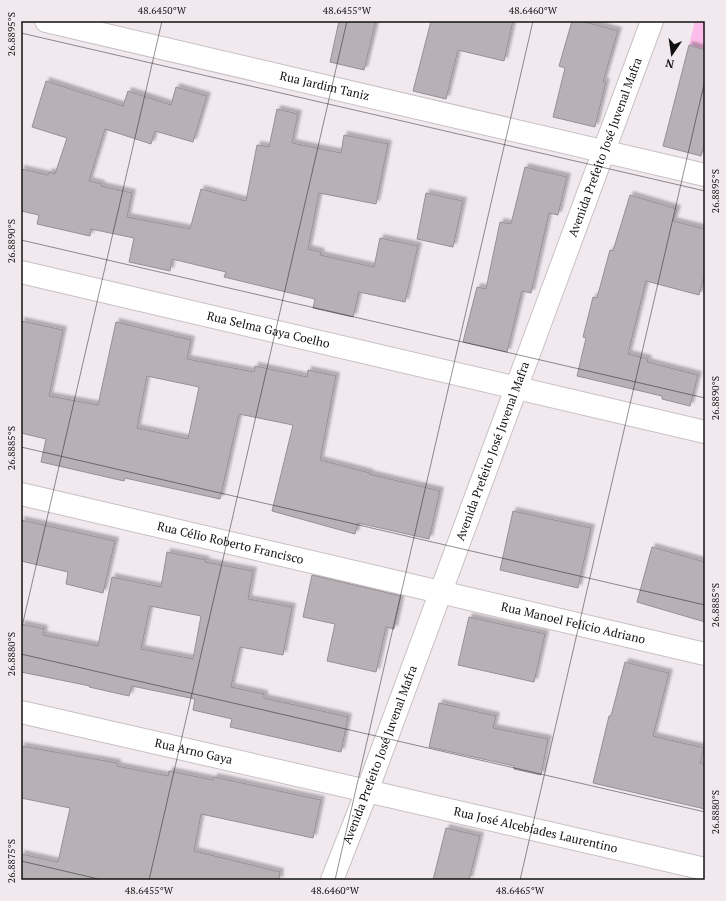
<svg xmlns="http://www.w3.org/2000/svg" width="726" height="901" viewBox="0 0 726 901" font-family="'PT Serif',serif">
<defs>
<filter id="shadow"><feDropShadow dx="3.5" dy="-3.5" stdDeviation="1" flood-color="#0004"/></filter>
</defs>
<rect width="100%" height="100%" fill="#f1e9ee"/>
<path fill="#fdbdea" d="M 695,21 L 705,21 L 705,50 L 689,45 Z"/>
<path fill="#b7b0b5" stroke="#979095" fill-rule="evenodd" filter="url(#shadow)" d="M 339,21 L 376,21 L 364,70 L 330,62 Z
M 431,21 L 513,21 L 504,61 L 458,50 L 446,99 L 413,91 Z
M 572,21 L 582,21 L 618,31 L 603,82 L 606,82 L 595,127 L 553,117 L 565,68 L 559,66 Z
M 689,45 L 705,50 L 705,141 L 701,156 L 663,146 Z
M 46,81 L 123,106 L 128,91 L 171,105 L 176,87 L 207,96 L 193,142 L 155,131 L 151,144 L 105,129 L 89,181 L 101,184 L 101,186 L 132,193 L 127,217 L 190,229 L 201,189 L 246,201 L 257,145 L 269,147 L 277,109 L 298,114 L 292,143 L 341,153 L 344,135 L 388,144 L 376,204 L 319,193 L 308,249 L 321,252 L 320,255 L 374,267 L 380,238 L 418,246 L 405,302 L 359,292 L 353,317 L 313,308 L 315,299 L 224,277 L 226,272 L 172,259 L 170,271 L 129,262 L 134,238 L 91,229 L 90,236 L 37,224 L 39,215 L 21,211 L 21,169 L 48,175 L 49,172 L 55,174 L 67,138 L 32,127 Z
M 525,167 L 567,177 L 558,215 L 549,213 L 531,293 L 522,291 L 507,352 L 463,342 L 477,287 L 486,289 L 500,222 L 511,224 Z
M 426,193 L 463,201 L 453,247 L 417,239 Z
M 630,195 L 677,209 L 673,221 L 705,229 L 705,273 L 699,295 L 646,281 L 628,354 L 648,359 L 647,362 L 698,375 L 690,406 L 662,399 L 662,396 L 577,376 L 586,338 L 583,337 L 593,297 L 597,298 L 610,250 L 613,251 Z
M 21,321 L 63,330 L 49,396 L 98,405 L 116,322 L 191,340 L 187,359 L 254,372 L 255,366 L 307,377 L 308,370 L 336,376 L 320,460 L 370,473 L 369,474 L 440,491 L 429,539 L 358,523 L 355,534 L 272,511 L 293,425 L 239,414 L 220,499 L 125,478 L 124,481 L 41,462 L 46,439 L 21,433 ZM 147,376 L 199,387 L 188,439 L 137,428 Z
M 513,511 L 591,528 L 578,588 L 500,570 Z
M 21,520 L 115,541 L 103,593 L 66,584 L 68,572 L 21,561 Z
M 652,547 L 705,562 L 705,622 L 637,602 Z
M 167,552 L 206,560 L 205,562 L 253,571 L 248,599 L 292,607 L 283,655 L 240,647 L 231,687 L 264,694 L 264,698 L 348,717 L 341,752 L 230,727 L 232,719 L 193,710 L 195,699 L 132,686 L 129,696 L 89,687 L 90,686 L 21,672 L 21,624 L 44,629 L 43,635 L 98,646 L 112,577 L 161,587 ZM 150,606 L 201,616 L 193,659 L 141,649 Z
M 312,575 L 401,596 L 394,629 L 386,627 L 376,672 L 327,661 L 335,624 L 303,617 Z
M 469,617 L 545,634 L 534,682 L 458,665 Z
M 625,662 L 669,673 L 653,736 L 704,748 L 700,763 L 705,765 L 705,809 L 593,783 L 609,716 L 611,716 Z
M 439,703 L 496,716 L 493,728 L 548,739 L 541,775 L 514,769 L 514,766 L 429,747 Z
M 21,746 L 117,763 L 117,766 L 168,776 L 169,771 L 213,780 L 214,777 L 321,800 L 313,838 L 201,814 L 194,851 L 280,872 L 279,880 L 21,880 L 21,854 L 58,862 L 70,808 L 21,798 Z
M 446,828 L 480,836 L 469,880 L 433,880 Z"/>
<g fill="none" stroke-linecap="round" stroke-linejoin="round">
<defs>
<g id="street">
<path id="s1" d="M 46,21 L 705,175"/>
<path id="s2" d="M 21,272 L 705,432"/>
<path id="s3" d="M 21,494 L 705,654"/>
<path id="s4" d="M 21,712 L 367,791"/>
</g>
<g id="secondary">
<path id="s5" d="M 367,791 L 705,869"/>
<path id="s6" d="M 332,880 L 367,791 L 652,21"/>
</g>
</defs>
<use href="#street" stroke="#c8c0c5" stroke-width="24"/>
<use href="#secondary" stroke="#c8c0c5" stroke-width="24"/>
<use href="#street" stroke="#fff" stroke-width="22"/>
<use href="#secondary" stroke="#fff" stroke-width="22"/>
</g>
<path fill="none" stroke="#121011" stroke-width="1" stroke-opacity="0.45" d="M 21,33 L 705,191M 21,240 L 705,398M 21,447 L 705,605M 21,631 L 162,21M 21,654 L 705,812M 21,861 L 103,880M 149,880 L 347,21M 335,880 L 533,21M 520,880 L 705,80"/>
<g text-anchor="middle" stroke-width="3" stroke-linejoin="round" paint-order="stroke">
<g font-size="12" fill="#121011" stroke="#f1e9ee">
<text dy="4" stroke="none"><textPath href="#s1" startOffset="286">Rua Jardim Taniz</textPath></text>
<text dy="4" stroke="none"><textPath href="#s6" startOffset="782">Avenida Prefeito José Juvenal Mafra</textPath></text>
<text dy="4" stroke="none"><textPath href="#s2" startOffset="254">Rua Selma Gaya Coelho</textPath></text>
<text dy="4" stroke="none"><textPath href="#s6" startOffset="458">Avenida Prefeito José Juvenal Mafra</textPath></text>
<text dy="4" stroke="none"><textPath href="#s3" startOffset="215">Rua Célio Roberto Francisco</textPath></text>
<text dy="4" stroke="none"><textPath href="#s3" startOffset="567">Rua Manoel Felício Adriano</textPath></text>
<text dy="4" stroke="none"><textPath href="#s4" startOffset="177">Rua Arno Gaya</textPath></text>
<text dy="4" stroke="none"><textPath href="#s6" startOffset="134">Avenida Prefeito José Juvenal Mafra</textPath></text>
<text dy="4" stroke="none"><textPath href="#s5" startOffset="173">Rua José Alcebíades Laurentino</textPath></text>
</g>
</g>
<rect width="726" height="901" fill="none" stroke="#f1e9ee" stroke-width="44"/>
<g transform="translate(672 54) rotate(193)" stroke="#f1e9ee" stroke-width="3" paint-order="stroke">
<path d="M0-3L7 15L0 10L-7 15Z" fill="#121011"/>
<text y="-6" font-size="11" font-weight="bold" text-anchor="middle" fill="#121011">N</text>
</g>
<rect x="22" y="22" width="682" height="857" fill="none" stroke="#121011" stroke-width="1.5"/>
<g font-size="10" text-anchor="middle" fill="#121011">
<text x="162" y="14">48.6450°W</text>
<text x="347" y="14">48.6455°W</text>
<text x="533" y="14">48.6460°W</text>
<text transform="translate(11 34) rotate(-90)" y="4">26.8895°S</text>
<text transform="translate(715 191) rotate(-90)" y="4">26.8895°S</text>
<text transform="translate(11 241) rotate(-90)" y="4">26.8890°S</text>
<text transform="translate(715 398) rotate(-90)" y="4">26.8890°S</text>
<text transform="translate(11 448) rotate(-90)" y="4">26.8885°S</text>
<text transform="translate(715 605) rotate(-90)" y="4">26.8885°S</text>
<text transform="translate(11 654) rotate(-90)" y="4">26.8880°S</text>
<text transform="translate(715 812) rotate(-90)" y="4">26.8880°S</text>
<text transform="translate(11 861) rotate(-90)" y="4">26.8875°S</text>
<text x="149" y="894">48.6455°W</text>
<text x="335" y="894">48.6460°W</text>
<text x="520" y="894">48.6465°W</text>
</g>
</svg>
